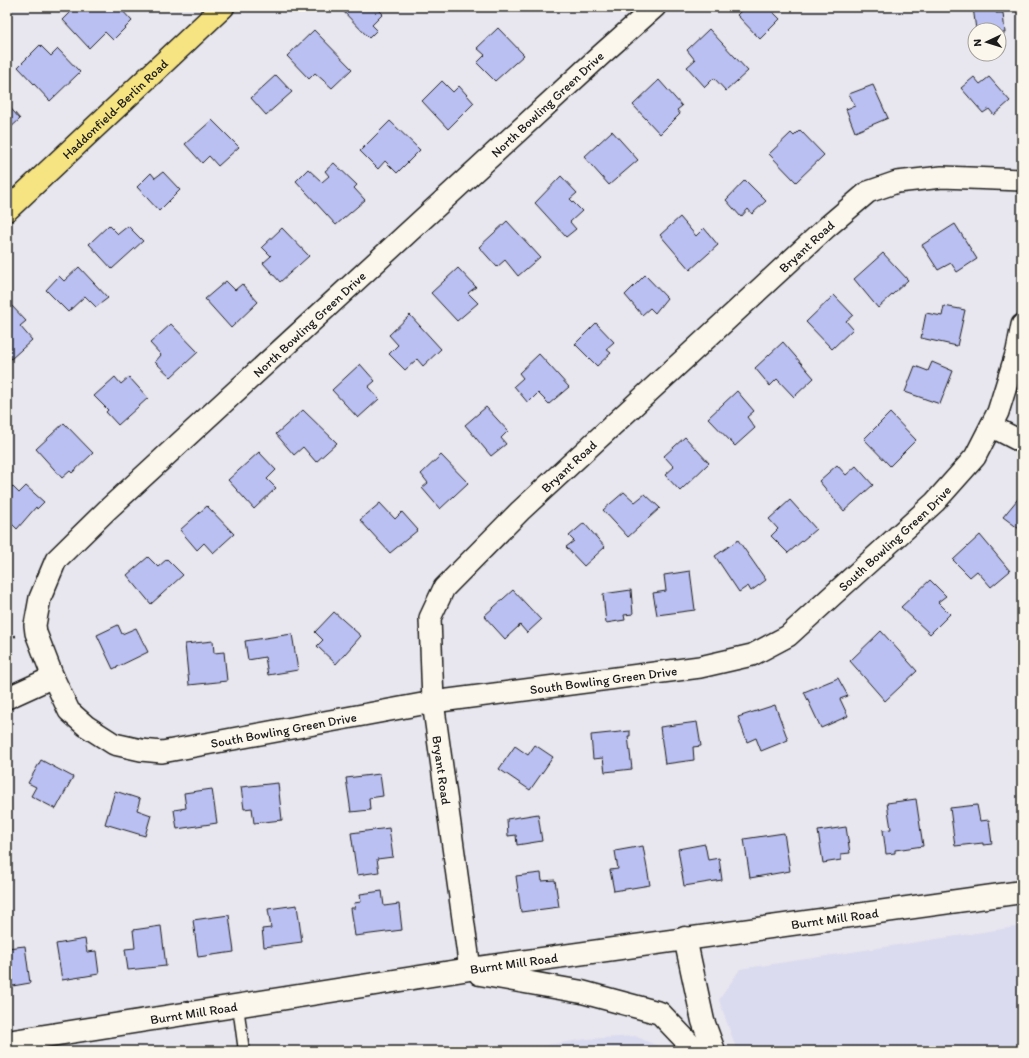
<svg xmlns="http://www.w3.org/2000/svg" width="1029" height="1058" viewBox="0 0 1029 1058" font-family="Itim,sans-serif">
<rect width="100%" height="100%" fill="#e8e6ee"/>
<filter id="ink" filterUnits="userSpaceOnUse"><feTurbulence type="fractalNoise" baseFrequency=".025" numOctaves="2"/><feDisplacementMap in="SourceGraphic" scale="8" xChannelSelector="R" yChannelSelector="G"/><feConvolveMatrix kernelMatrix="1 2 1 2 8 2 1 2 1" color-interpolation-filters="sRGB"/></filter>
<g filter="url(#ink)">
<path fill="#dadbef" d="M 1022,926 L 1022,1051 L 737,1051 L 719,1000 L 740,969 Z
M 635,1036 L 669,1051 L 508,1051 L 587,1039 Z"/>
<path fill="#bac0f2" stroke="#1c1c1c" d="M 76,7 L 114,7 L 117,10 L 120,8 L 132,21 L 113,40 L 105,32 L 89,48 L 63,20 Z
M 339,7 L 376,7 L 383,14 L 372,25 L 377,30 L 369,38 Z
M 745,7 L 780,7 L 773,12 L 780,19 L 760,39 L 737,15 Z
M 973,7 L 996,7 L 996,13 L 1003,13 L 1005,33 L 999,33 L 999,30 L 976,30 Z
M 498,28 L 524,55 L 495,81 L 477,63 L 485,55 L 477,48 Z
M 709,29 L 748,71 L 726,91 L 714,78 L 705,87 L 687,67 L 695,60 L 687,50 Z
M 314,30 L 352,69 L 332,88 L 315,73 L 309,79 L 287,56 Z
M 40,45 L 51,56 L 58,49 L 80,72 L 50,101 L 18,67 Z
M 276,75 L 292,92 L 266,115 L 251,98 Z
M 974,77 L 980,84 L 989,77 L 1010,101 L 994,115 L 989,109 L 983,113 L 961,88 Z
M 659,80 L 682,106 L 677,110 L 680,114 L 660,134 L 633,105 Z
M 442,81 L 453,92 L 459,86 L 474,103 L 448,129 L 422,101 Z
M 873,85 L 888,118 L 855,132 L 846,109 L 855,106 L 849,94 Z
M 7,104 L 20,119 L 7,131 Z
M 212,120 L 239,147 L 218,166 L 209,156 L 202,163 L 185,144 Z
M 390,121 L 420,150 L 397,173 L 385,161 L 378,169 L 360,151 Z
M 800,130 L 824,155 L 796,182 L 769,154 L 791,133 L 794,136 Z
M 612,131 L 638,160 L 609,185 L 584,157 Z
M 334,163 L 357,185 L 354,188 L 365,200 L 336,225 L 296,181 L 308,169 L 322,182 L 329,176 L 325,171 Z
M 163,172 L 180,190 L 159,211 L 137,187 L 151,173 L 155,178 Z
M 561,176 L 577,193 L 570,199 L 582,211 L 570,222 L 576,229 L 566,237 L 535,203 Z
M 745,180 L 766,201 L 752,214 L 748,209 L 741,217 L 726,200 Z
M 680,217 L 696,236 L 704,228 L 718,245 L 690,270 L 660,235 Z
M 507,221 L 540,257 L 518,276 L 505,260 L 497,267 L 479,247 Z
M 955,224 L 977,259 L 957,272 L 951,263 L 938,270 L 922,245 Z
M 109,225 L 118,234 L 128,226 L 143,241 L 112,269 L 89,244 Z
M 282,228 L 309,256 L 280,282 L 263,263 L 271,256 L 262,247 Z
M 883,253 L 908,280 L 878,308 L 854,279 Z
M 79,267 L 108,298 L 96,307 L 85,296 L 68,312 L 46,290 L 59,276 L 64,281 Z
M 458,268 L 476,287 L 468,293 L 478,303 L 457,321 L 431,293 Z
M 645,275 L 667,298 L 655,313 L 650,308 L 642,315 L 625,295 Z
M 226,281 L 235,290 L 242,284 L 258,302 L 231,328 L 205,299 Z
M 834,295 L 853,315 L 846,321 L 853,329 L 832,349 L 806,322 Z
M 11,305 L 26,321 L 20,326 L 32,340 L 11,359 L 7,355 L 7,309 Z
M 944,306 L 965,310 L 957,346 L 921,338 L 926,313 L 942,316 Z
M 410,315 L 441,349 L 423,366 L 417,359 L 405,370 L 389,354 L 398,345 L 389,335 Z
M 596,323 L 614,342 L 606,349 L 611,353 L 597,366 L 575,344 Z
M 171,324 L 198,352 L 171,377 L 155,362 L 161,355 L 150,343 Z
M 783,342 L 814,378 L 794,397 L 777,379 L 770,386 L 755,368 Z
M 539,354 L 569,387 L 549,404 L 538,393 L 528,403 L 514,386 L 523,378 L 519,373 Z
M 932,362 L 953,371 L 940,404 L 905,392 L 915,366 L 928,371 Z
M 360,364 L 375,381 L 368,387 L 379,399 L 358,418 L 332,390 Z
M 115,377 L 121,384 L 129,377 L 148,398 L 118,425 L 106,412 L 108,410 L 94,396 Z
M 737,391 L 754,411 L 747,417 L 755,428 L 735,446 L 708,418 Z
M 486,407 L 508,431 L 501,438 L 506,444 L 491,456 L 465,425 Z
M 303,410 L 337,443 L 316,462 L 303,447 L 294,455 L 276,434 Z
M 890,413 L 916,440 L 890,466 L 864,439 Z
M 64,423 L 93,453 L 72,473 L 70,471 L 62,478 L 36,449 Z
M 685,437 L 709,463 L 680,491 L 665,475 L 674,467 L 664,456 Z
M 259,452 L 276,470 L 267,479 L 276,488 L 254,509 L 228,480 Z
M 441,455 L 468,483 L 440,509 L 422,488 L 428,483 L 421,474 Z
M 837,465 L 846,475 L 856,466 L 873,485 L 844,511 L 819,481 Z
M 7,481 L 19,493 L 26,486 L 44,502 L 37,509 L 36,507 L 17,529 L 7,519 Z
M 624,492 L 635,502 L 645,494 L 660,508 L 628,537 L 603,510 Z
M 1022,494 L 1022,531 L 1003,517 Z
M 790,500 L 816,529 L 788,553 L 771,536 L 778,529 L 769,519 Z
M 380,503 L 395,519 L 402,512 L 418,530 L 390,553 L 360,520 Z
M 207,506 L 234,534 L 213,553 L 204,543 L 197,550 L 180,530 Z
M 584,523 L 605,547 L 584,566 L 566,547 L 574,541 L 569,536 Z
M 980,535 L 1010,571 L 991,587 L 977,571 L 970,577 L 953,560 Z
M 738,540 L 766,580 L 751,591 L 748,586 L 739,592 L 715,556 Z
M 148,557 L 158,567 L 167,559 L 183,575 L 151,604 L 127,575 Z
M 690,571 L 695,610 L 657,615 L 653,593 L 666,591 L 664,575 Z
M 930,580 L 946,596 L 938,602 L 950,614 L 930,634 L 901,607 Z
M 513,590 L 541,620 L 527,633 L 520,625 L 505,639 L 484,616 Z
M 631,590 L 633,614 L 624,615 L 625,620 L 606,623 L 603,594 Z
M 334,612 L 361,636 L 336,664 L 317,646 L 323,640 L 315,632 Z
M 118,625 L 122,634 L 136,628 L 148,652 L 113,669 L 97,635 Z
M 881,631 L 917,671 L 885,701 L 850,661 Z
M 292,634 L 298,670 L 268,675 L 265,657 L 248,660 L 245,641 Z
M 213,641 L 214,653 L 224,652 L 227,681 L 189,685 L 185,644 Z
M 838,678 L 848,696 L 840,699 L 848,716 L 821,728 L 804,692 Z
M 775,705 L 788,740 L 761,751 L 756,738 L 747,742 L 738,717 Z
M 697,722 L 701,746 L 693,747 L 694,760 L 665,764 L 660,727 Z
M 630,731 L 630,736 L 628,736 L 632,769 L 605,772 L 603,758 L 593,759 L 591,735 Z
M 535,745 L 553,757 L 530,790 L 499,769 L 515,746 L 528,755 Z
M 41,760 L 73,777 L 56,809 L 31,796 L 36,787 L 28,783 Z
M 380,774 L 383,796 L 369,798 L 370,810 L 351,812 L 346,778 Z
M 278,783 L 282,820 L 254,823 L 252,808 L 244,809 L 241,787 Z
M 212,789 L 217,823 L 177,829 L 174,810 L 186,808 L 184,793 Z
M 115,791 L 140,799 L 137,810 L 151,815 L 145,836 L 105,824 Z
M 916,799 L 923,846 L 895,850 L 895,853 L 886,854 L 883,830 L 891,829 L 887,803 Z
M 977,805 L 980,821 L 989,820 L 992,844 L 983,845 L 983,843 L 955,846 L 950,808 Z
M 538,814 L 542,841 L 517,845 L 516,835 L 508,836 L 507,819 Z
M 846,827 L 850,853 L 841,854 L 841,860 L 823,863 L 818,831 Z
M 389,828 L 393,857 L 377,859 L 379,872 L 357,875 L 351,833 Z
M 784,833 L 790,871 L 750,878 L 744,839 Z
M 705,844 L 708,860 L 719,858 L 722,880 L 684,886 L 678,849 Z
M 643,846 L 650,885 L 614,891 L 610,870 L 618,869 L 615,851 Z
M 541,873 L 542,881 L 555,880 L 559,907 L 521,912 L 516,876 Z
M 382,891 L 384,906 L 399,904 L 402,930 L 355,936 L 351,908 L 355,908 L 354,903 L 361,902 L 360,894 Z
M 297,905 L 302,942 L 264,947 L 262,929 L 271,928 L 268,909 Z
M 229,915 L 234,952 L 198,957 L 193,920 Z
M 161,926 L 166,966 L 128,970 L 125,949 L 135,948 L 133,930 Z
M 85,939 L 87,952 L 96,951 L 99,974 L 62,980 L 56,944 Z
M 25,946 L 30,983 L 7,987 L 7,948 Z"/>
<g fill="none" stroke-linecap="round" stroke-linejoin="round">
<defs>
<path id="lane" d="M 238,1006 L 244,1051"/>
<g id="street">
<path id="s1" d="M 655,7 L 602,54 L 107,510 L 56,560 L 40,598 L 35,625 L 36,633 L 53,677 L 69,711 L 86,726 L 114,744 L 141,750 L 162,752 L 433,702 L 700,667 L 752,655 L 788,636 L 935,502 L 975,457 L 998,412 L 1017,351 L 1022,325"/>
<path d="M 991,426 L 1022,442"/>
<path d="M 7,698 L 53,677"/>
<path id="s2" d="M 470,969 L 433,702 L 430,618 L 444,588 L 520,511 L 827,227 L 868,192 L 897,182 L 942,177 L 1022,180"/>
</g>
<g id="secondary">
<path d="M 685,938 L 703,1021 L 714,1051"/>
<path d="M 480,974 L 582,992 L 660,1013 L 696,1051"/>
<path id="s3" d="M 7,1042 L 470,969 L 1022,892"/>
</g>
<g id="primary">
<path id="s4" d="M 7,210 L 223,7"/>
</g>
</defs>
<use href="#lane" stroke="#1c1c1c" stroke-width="13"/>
<use href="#street" stroke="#1c1c1c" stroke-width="24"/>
<use href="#secondary" stroke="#1c1c1c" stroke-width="25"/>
<use href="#primary" stroke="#1c1c1c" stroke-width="25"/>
<path stroke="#1c1c1c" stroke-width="2.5" stroke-dasharray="4 3" stroke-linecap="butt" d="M 7,637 L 16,636"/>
<use href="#lane" stroke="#fbf7ec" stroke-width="10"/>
<use href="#street" stroke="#fbf7ec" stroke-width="21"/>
<use href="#secondary" stroke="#fbf7ec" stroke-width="22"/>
<use href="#primary" stroke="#f6e381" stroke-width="22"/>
</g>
</g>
<g text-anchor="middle" stroke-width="4" stroke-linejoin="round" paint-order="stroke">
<g font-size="13" fill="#1c1c1c" stroke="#fbf7ec">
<text transform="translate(547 104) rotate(-43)" y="5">North Bowling Green Drive</text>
<text dy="5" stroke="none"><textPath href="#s4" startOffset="148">Haddonfield-Berlin Road</textPath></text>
<text dy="5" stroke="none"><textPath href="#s2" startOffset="885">Bryant Road</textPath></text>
<text transform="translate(309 324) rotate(-43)" y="5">North Bowling Green Drive</text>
<text dy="5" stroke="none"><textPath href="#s2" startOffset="561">Bryant Road</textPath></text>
<text dy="5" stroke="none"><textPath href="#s1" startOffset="1865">South Bowling Green Drive</textPath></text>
<text dy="5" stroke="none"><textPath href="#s1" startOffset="1529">South Bowling Green Drive</textPath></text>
<text dy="5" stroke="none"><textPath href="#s1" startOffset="1205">South Bowling Green Drive</textPath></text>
<text transform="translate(442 770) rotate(82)" y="5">Bryant Road</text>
<text dy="5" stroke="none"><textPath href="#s3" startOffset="837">Burnt Mill Road</textPath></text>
<text dy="5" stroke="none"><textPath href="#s3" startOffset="513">Burnt Mill Road</textPath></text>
<text dy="5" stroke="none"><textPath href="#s3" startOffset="189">Burnt Mill Road</textPath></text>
</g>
</g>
<rect width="1029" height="1058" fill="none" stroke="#fbf7ec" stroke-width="24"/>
<rect x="12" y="12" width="1005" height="1034" fill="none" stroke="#1c1c1c" stroke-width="1.5" filter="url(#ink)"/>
<g transform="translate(987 42) rotate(266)"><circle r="19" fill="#fbf7ec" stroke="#a29f99"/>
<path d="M0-3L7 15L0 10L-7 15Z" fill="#1c1c1c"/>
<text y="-6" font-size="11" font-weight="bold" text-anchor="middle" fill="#1c1c1c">N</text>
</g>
</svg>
